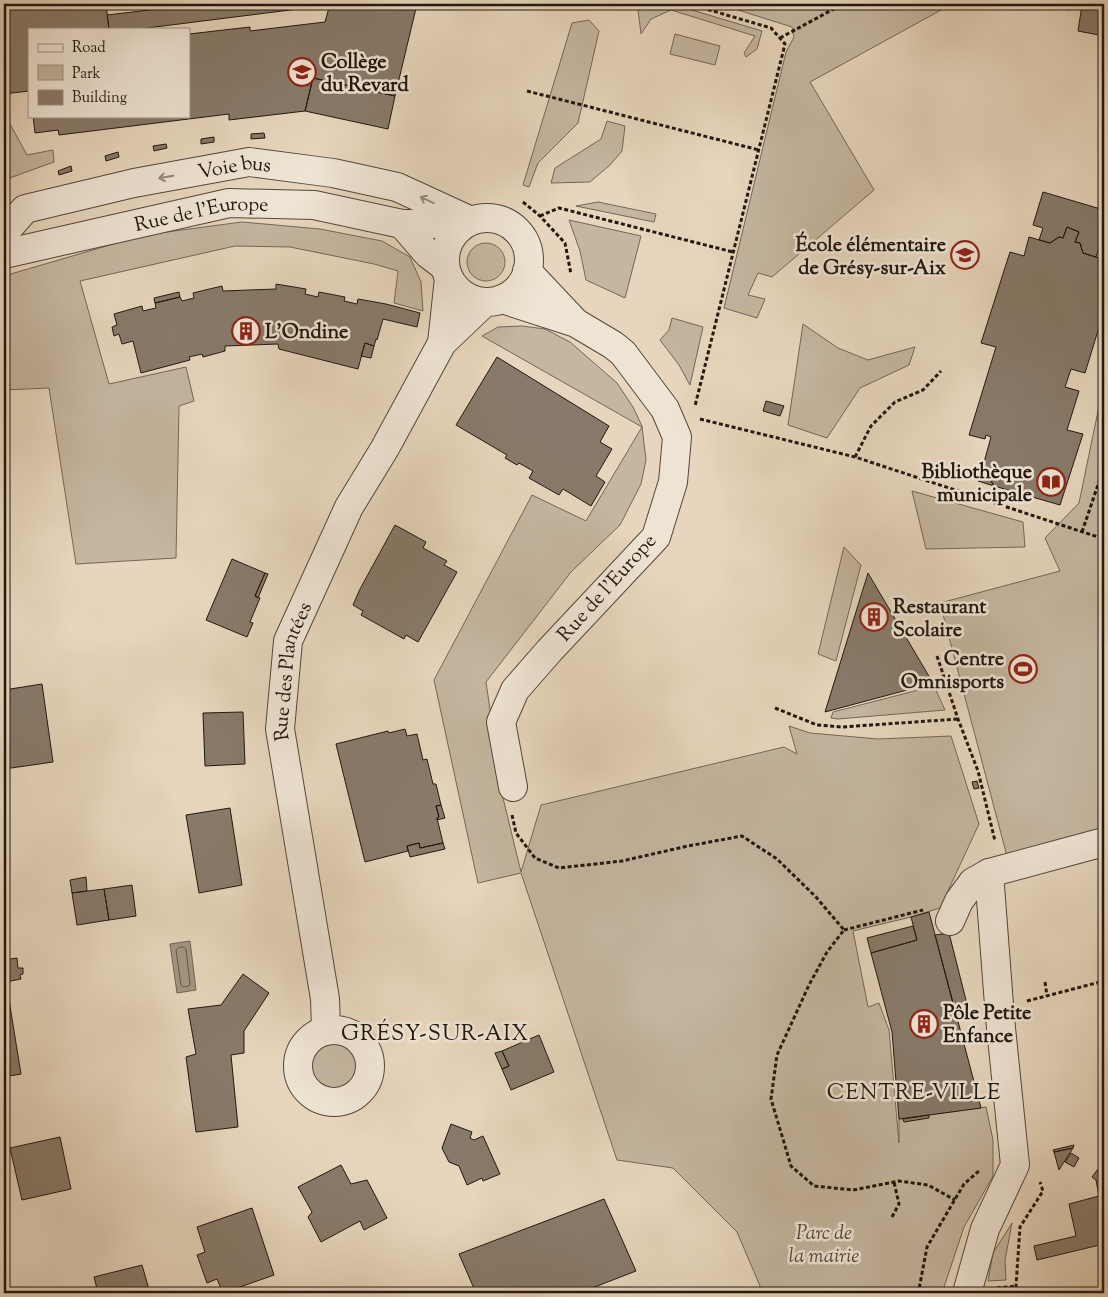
<svg xmlns="http://www.w3.org/2000/svg" width="1108" height="1297" viewBox="0 0 1108 1297" font-family="'Sorts Mill Goudy',serif">
<rect width="100%" height="100%" fill="#e7d6bd"/>
<filter id="stains"><feTurbulence type="fractalNoise" baseFrequency=".004" numOctaves="4"/><feColorMatrix values="0 0 0 0 .2 0 0 0 0 .09 0 0 0 0 .02 0 0 0 .5 -.17"/></filter>
<radialGradient id="worn" r=".72"><stop offset=".6" stop-color="#630" stop-opacity="0"/><stop offset="1" stop-color="#630" stop-opacity=".3"/></radialGradient>
<path fill="#c5b6a0" stroke="#736658" d="M 632,4 L 672,4 L 762,31 L 757,49 L 746,57 L 744,53 L 755,36 L 671,10 L 651,19 L 641,34 L 638,10 Z
M 719,4 L 952,4 L 810,82 L 874,190 L 772,277 L 758,273 L 748,295 L 765,299 L 757,318 L 724,308 L 786,52 L 794,37 L 792,27 Z
M 589,20 L 599,31 L 578,123 L 538,163 L 529,187 L 523,185 L 572,23 Z
M 675,34 L 720,46 L 715,65 L 670,54 Z
M 607,121 L 625,126 L 622,151 L 610,165 L 590,182 L 551,183 L 555,168 L 601,139 Z
M 4,124 L 10,124 L 27,155 L 53,150 L 54,162 L 4,180 Z
M 598,202 L 656,214 L 654,222 L 576,206 Z
M 569,220 L 641,236 L 625,298 L 586,280 L 580,251 Z
M 242,222 L 320,229 L 382,241 L 410,257 L 421,282 L 423,311 L 394,303 L 398,271 L 374,264 L 290,247 L 235,246 L 80,281 L 109,384 L 186,367 L 194,401 L 179,406 L 176,558 L 76,564 L 49,388 L 4,390 L 4,276 L 144,235 Z
M467 262a19 19 0 1 1 38 0a19 19 0 1 1-38 0Z
M 672,318 L 703,327 L 690,385 L 679,365 L 660,340 L 669,330 Z
M 803,324 L 838,348 L 868,360 L 915,347 L 909,365 L 860,388 L 827,438 L 788,425 Z
M 522,326 L 545,329 L 570,342 L 617,383 L 633,407 L 642,426 L 646,460 L 641,484 L 620,525 L 571,572 L 486,682 L 503,798 L 521,872 L 541,805 L 784,747 L 797,754 L 789,726 L 810,733 L 878,739 L 951,736 L 979,824 L 940,908 L 911,917 L 853,931 L 868,1007 L 879,1003 L 889,1030 L 899,1143 L 899,1119 L 986,1107 L 993,1140 L 993,1176 L 964,1227 L 942,1293 L 763,1293 L 737,1232 L 673,1168 L 617,1160 L 521,873 L 478,883 L 434,680 L 532,495 L 586,521 L 642,427 L 482,336 L 498,327 Z
M 1104,382 L 1104,834 L 1008,860 L 940,603 L 1060,571 L 1045,538 L 1079,503 Z
M 912,491 L 1023,522 L 1025,547 L 926,549 Z
M 844,547 L 861,565 L 836,661 L 818,654 Z
M 934,686 L 945,710 L 838,719 L 831,718 L 833,712 Z
M310 1066a23 23 0 1 1 46 0a23 23 0 1 1-46 0Z
M 1012,1223 L 1005,1260 L 1006,1280 L 988,1281 L 993,1253 Z"/>
<path fill="#a49582" stroke="#706354" d="M 190,941 L 196,990 L 177,993 L 170,944 Z"/>
<g fill="none" stroke-linecap="round" stroke-linejoin="round">
<path stroke="#625649" stroke-width="1" d="M 184,947 L 186,949 L 190,984 L 189,986 L 183,987 L 181,985 L 176,950 L 178,948 Z"/>
</g>
<path fill="#887a6a" stroke="#211710" d="M 4,4 L 106,4 L 109,29 L 29,29 L 29,91 L 4,94 Z
M 201,4 L 330,4 L 330,5 L 139,29 L 109,29 L 107,15 Z
M 330,4 L 417,4 L 395,96 L 313,78 L 305,111 L 229,120 L 229,114 L 59,135 L 58,130 L 35,133 L 33,116 L 189,116 L 189,34 L 250,27 L 250,31 L 325,22 Z
M 1082,5 L 1104,9 L 1104,36 L 1078,31 Z
M 313,78 L 395,96 L 388,129 L 305,111 Z
M 264,133 L 265,138 L 251,139 L 251,134 Z
M 214,137 L 214,142 L 201,144 L 201,139 Z
M 166,144 L 167,148 L 154,151 L 153,146 Z
M 118,152 L 119,157 L 106,161 L 105,156 Z
M 71,166 L 72,171 L 59,175 L 58,171 Z
M 1043,192 L 1104,210 L 1104,246 L 1100,245 L 1096,257 L 1083,253 L 1080,243 L 1075,242 L 1079,232 L 1067,227 L 1063,238 L 1059,237 L 1050,243 L 1039,240 L 1043,228 L 1033,225 Z
M 1067,227 L 1079,232 L 1075,242 L 1080,243 L 1083,253 L 1104,260 L 1104,265 L 1100,279 L 1104,280 L 1104,311 L 1085,373 L 1071,369 L 1065,387 L 1079,391 L 1067,430 L 1083,434 L 1060,505 L 994,486 L 983,466 L 991,437 L 986,435 L 985,439 L 969,435 L 996,347 L 981,343 L 1010,252 L 1024,256 L 1029,237 L 1050,243 L 1059,237 L 1063,238 Z
M 276,284 L 306,289 L 305,294 L 318,297 L 319,292 L 345,297 L 344,301 L 357,304 L 358,299 L 386,304 L 420,313 L 417,327 L 383,319 L 377,340 L 376,339 L 374,346 L 365,343 L 358,369 L 279,349 L 278,344 L 225,346 L 225,351 L 203,357 L 202,354 L 189,357 L 190,360 L 141,373 L 133,341 L 122,344 L 119,334 L 114,336 L 112,327 L 117,325 L 114,314 L 142,306 L 143,311 L 156,308 L 155,303 L 180,297 L 182,301 L 194,298 L 193,293 L 222,286 L 223,291 L 276,289 Z
M 179,292 L 180,297 L 155,303 L 154,298 Z
M 365,343 L 374,346 L 371,358 L 361,356 Z
M 497,357 L 609,426 L 600,442 L 612,449 L 596,476 L 605,482 L 591,506 L 563,489 L 559,495 L 529,478 L 533,471 L 519,463 L 517,465 L 505,458 L 507,455 L 456,425 Z
M 766,401 L 784,406 L 780,416 L 763,411 Z
M 983,466 L 994,486 L 978,481 Z
M 395,525 L 426,542 L 423,548 L 447,561 L 444,565 L 457,572 L 418,642 L 406,635 L 404,639 L 361,615 L 363,611 L 353,605 L 360,589 Z
M 232,559 L 265,573 L 255,596 L 260,598 L 250,622 L 253,623 L 247,637 L 206,620 Z
M 265,573 L 268,574 L 258,598 L 255,596 Z
M 868,573 L 933,683 L 825,712 Z
M 42,684 L 53,762 L 4,769 L 4,690 Z
M 243,712 L 245,764 L 205,766 L 203,713 Z
M 405,729 L 407,736 L 417,734 L 423,760 L 427,759 L 433,784 L 436,784 L 441,805 L 436,806 L 439,817 L 437,818 L 443,843 L 420,848 L 419,843 L 407,846 L 408,851 L 365,862 L 336,744 L 388,731 L 389,733 Z
M 977,781 L 979,788 L 974,789 L 972,782 Z
M 441,805 L 445,818 L 437,820 L 437,818 L 439,817 L 436,806 Z
M 230,808 L 242,885 L 199,893 L 186,815 Z
M 419,843 L 420,848 L 443,843 L 445,849 L 410,857 L 407,846 Z
M 86,877 L 87,891 L 72,893 L 70,880 Z
M 132,885 L 136,916 L 109,920 L 104,889 Z
M 104,889 L 109,920 L 77,925 L 72,893 Z
M 929,912 L 981,1108 L 899,1119 L 892,1032 L 871,953 L 917,940 L 911,917 Z
M 913,926 L 917,940 L 871,953 L 867,938 Z
M 949,933 L 969,1012 L 956,1015 L 935,935 Z
M 17,958 L 18,968 L 23,968 L 23,974 L 20,975 L 21,979 L 6,982 L 4,969 L 4,960 Z
M 4,969 L 21,1074 L 4,1077 Z
M 243,974 L 269,993 L 244,1031 L 244,1053 L 231,1055 L 238,1127 L 196,1132 L 186,1057 L 196,1054 L 188,1009 L 221,1005 Z
M 539,1035 L 554,1072 L 511,1090 L 502,1069 L 509,1066 L 502,1051 Z
M 502,1051 L 509,1066 L 502,1069 L 495,1053 Z
M 929,1115 L 929,1118 L 904,1122 L 903,1119 Z
M 451,1124 L 472,1132 L 470,1138 L 474,1140 L 483,1136 L 500,1174 L 483,1181 L 482,1178 L 467,1185 L 459,1166 L 449,1162 L 442,1148 Z
M 60,1137 L 71,1189 L 22,1200 L 10,1148 Z
M 1074,1145 L 1073,1148 L 1054,1152 L 1053,1150 Z
M 1073,1148 L 1059,1170 L 1054,1152 Z
M 1071,1153 L 1079,1158 L 1074,1167 L 1065,1162 Z
M 341,1165 L 351,1184 L 367,1180 L 387,1218 L 364,1230 L 360,1221 L 321,1242 L 308,1217 L 312,1212 L 298,1187 Z
M 1098,1169 L 1101,1171 L 1104,1171 L 1104,1244 L 1037,1260 L 1034,1246 L 1076,1236 L 1069,1204 L 1099,1196 L 1096,1180 L 1092,1177 Z
M 604,1199 L 636,1271 L 579,1293 L 476,1293 L 459,1254 Z
M 252,1208 L 274,1275 L 223,1293 L 217,1279 L 207,1283 L 197,1255 L 205,1252 L 197,1227 Z
M 142,1265 L 150,1293 L 98,1293 L 94,1277 Z"/>
<g fill="none" stroke-linecap="round" stroke-linejoin="round">
<defs>
<g id="minor">
<circle cx="487" cy="260" r="42"/>
<path d="M 402,224 L 428,254 L 445,267"/>
<path id="s1" d="M 4,233 L 25,209 L 134,183 L 249,162 L 333,173 L 397,187 L 471,221"/>
<path id="s2" d="M 4,254 L 229,203 L 314,205 L 402,224 L 437,224 L 461,226"/>
<path d="M 527,271 L 575,322"/>
<path d="M 502,299 L 576,323 L 613,345 L 623,353 L 665,409 L 677,437 L 673,482 L 656,537 L 549,651 L 515,690 L 501,722 L 513,787"/>
<path d="M 442,343 L 449,278"/>
<path d="M 950,921 L 959,901 L 973,882 L 989,873 L 1104,842"/>
<path id="s3" d="M 326,1030 L 325,999 L 280,729 L 288,641 L 349,507 L 385,448 L 442,343 L 485,302"/>
<circle cx="334" cy="1066" r="36"/>
<path d="M 967,1293 L 985,1229 L 1015,1165 L 1000,1018 L 989,873"/>
</g>
</defs>
<use href="#minor" stroke="#52473b" stroke-width="30"/>
<path stroke="#211710" stroke-width="3" stroke-dasharray="4 2.5" stroke-linecap="butt" d="M 689,4 L 771,28 L 785,44 L 695,406
M 1054,4 L 1069,9 L 1077,4
M 1100,4 L 1104,4
M 780,38 L 843,4
M 527,91 L 759,150
M 523,202 L 540,216 L 565,243 L 571,274
M 540,216 L 559,208 L 733,252
M 700,419 L 855,457 L 1104,539
M 855,457 L 871,426 L 895,402 L 923,390 L 941,371
M 1082,532 L 1104,467
M 937,656 L 958,719 L 978,771 L 995,841
M 775,708 L 817,725 L 842,727 L 958,719
M 512,815 L 516,833 L 535,858 L 559,868 L 622,861 L 688,846 L 742,836 L 777,859 L 816,897 L 844,930 L 827,952 L 809,985 L 777,1055 L 771,1099 L 791,1166 L 814,1186 L 853,1190 L 899,1181 L 928,1185 L 955,1200
M 844,930 L 923,910
M 1045,982 L 1047,996
M 1027,1001 L 1104,981
M 892,1217 L 899,1204 L 894,1182
M 997,1288 L 1016,1286
M 916,1293 L 919,1289 L 927,1247 L 964,1184 L 979,1171
M 1020,1293 L 1016,1286 L 1020,1227 L 1043,1191 L 1040,1182"/>
<use href="#minor" stroke="#efe4d4" stroke-width="28"/>
</g>
<defs><path id="oneway-shaft" d="M-6 0H5M1.5-3L5.5 0L1.5 3" fill="none" stroke-width="1.6" stroke-linecap="round" stroke-linejoin="round" transform="scale(1.25)"/></defs>
<g stroke="#92887c">
<use href="#oneway-shaft" transform="translate(166 177) rotate(170)"/>
<use href="#oneway-shaft" transform="translate(427 200) rotate(-155)"/>
</g>
<defs>
<symbol id="school-ring" viewBox="-11 -11 22 22"><circle r="9.5" fill="#efe4d4" stroke="#8f2418" stroke-width="1.5"/><path d="M0-5L7-2L0 1L-7-2ZM-4 1L0 2.5L4 1V4Q0 6-4 4Z" fill="#8f2418"/></symbol>
<symbol id="building-ring" viewBox="-11 -11 22 22"><circle r="9.5" fill="#efe4d4" stroke="#8f2418" stroke-width="1.5"/><path d="M-4-6H4V6H1V3H-1V6H-4ZM-2.5-4.3h1.7v1.8h-1.7ZM.8-4.3h1.7v1.8H.8ZM-2.5-1h1.7V.8h-1.7ZM.8-1h1.7V.8H.8Z" fill="#8f2418"/></symbol>
<symbol id="library-ring" viewBox="-11 -11 22 22"><circle r="9.5" fill="#efe4d4" stroke="#8f2418" stroke-width="1.5"/><path d="M-6-4Q-3-5.5-.7-3.5V5Q-3 3-6 4ZM6-4Q3-5.5 .7-3.5V5Q3 3 6 4Z" fill="#8f2418"/></symbol>
<symbol id="stadium-ring" viewBox="-11 -11 22 22"><circle r="9.5" fill="#efe4d4" stroke="#8f2418" stroke-width="1.5"/><path d="M0-5a6.5 5 0 1 0 0 10a6.5 5 0 1 0 0-10ZM-3.5-1.8h7v3.6h-7Z" fill="#8f2418"/></symbol>
</defs>
<g fill-rule="evenodd">
<use href="#school-ring" x="286" y="56" width="32" height="32"/>
<use href="#school-ring" x="949" y="239" width="32" height="32"/>
<use href="#building-ring" x="230" y="315" width="32" height="32"/>
<use href="#library-ring" x="1035" y="466" width="32" height="32"/>
<use href="#building-ring" x="858" y="601" width="32" height="32"/>
<use href="#stadium-ring" x="1007" y="653" width="32" height="32"/>
<use href="#building-ring" x="908" y="1008" width="32" height="32"/>
</g>
<g text-anchor="middle" stroke-width="5" stroke-linejoin="round" paint-order="stroke">
<g font-size="20" font-weight="bold" fill="#211710" stroke="#efe4d4" text-anchor="start">
<text x="321" y="68">Collège<tspan x="321" dy="23">du Revard</tspan></text>
<text x="946" y="251" text-anchor="end">École élémentaire<tspan x="946" dy="23">de Grésy-sur-Aix</tspan></text>
<text x="265" y="338">L'Ondine</text>
<text x="1032" y="478" text-anchor="end">Bibliothèque<tspan x="1032" dy="23">municipale</tspan></text>
<text x="893" y="613">Restaurant<tspan x="893" dy="23">Scolaire</tspan></text>
<text x="1004" y="665" text-anchor="end">Centre<tspan x="1004" dy="23">Omnisports</tspan></text>
<text x="943" y="1019">Pôle Petite<tspan x="943" dy="23">Enfance</tspan></text>
</g>
<g font-size="20" fill="#211710" stroke="#efe4d4">
<text dy="7" stroke="none"><textPath href="#s1" startOffset="246">Voie bus</textPath></text>
<text dy="7" stroke="none"><textPath href="#s2" startOffset="202">Rue de l'Europe</textPath></text>
<text transform="translate(606 587) rotate(-48)" y="7">Rue de l'Europe</text>
<text dy="7" stroke="none"><textPath href="#s3" startOffset="364">Rue des Plantées</textPath></text>
</g>
<g font-size="20" font-style="italic" fill="#52473b" stroke="#efe4d4">
<text x="824" y="1239">Parc de<tspan x="824" dy="23">la mairie</tspan></text>
</g>
<g font-size="22" letter-spacing="1" fill="#211710" stroke="#efe4d4">
<text x="435" y="1040">GRÉSY-SUR-AIX</text>
<text x="914" y="1099">CENTRE-VILLE</text>
</g>
</g>
<rect width="1108" height="1297" fill="none" stroke="#e7d6bd" stroke-width="20"/>
<rect x="5" y="5" width="1098" height="1287" fill="none" stroke="#211710" stroke-width="2.5"/>
<rect x="10" y="10" width="1088" height="1277" fill="none" stroke="#211710"/>
<rect x="28" y="28" width="162" height="90" fill="#efe4d4" stroke="#9d9286"/>
<rect x="38" y="44" width="25" height="8" fill="#efe4d4" stroke="#9d9286"/>
<text x="72" y="52" font-size="15" fill="#211710">Road</text>
<rect x="38" y="65" width="25" height="15" fill="#c5b6a0" stroke="#9d9286"/>
<text x="72" y="78" font-size="15" fill="#211710">Park</text>
<rect x="38" y="90" width="25" height="15" fill="#887a6a" stroke="#9d9286"/>
<text x="72" y="102" font-size="15" fill="#211710">Building</text>
<rect width="100%" height="100%" filter="url(#stains)"/>
<rect width="100%" height="100%" fill="url(#worn)"/>
</svg>
